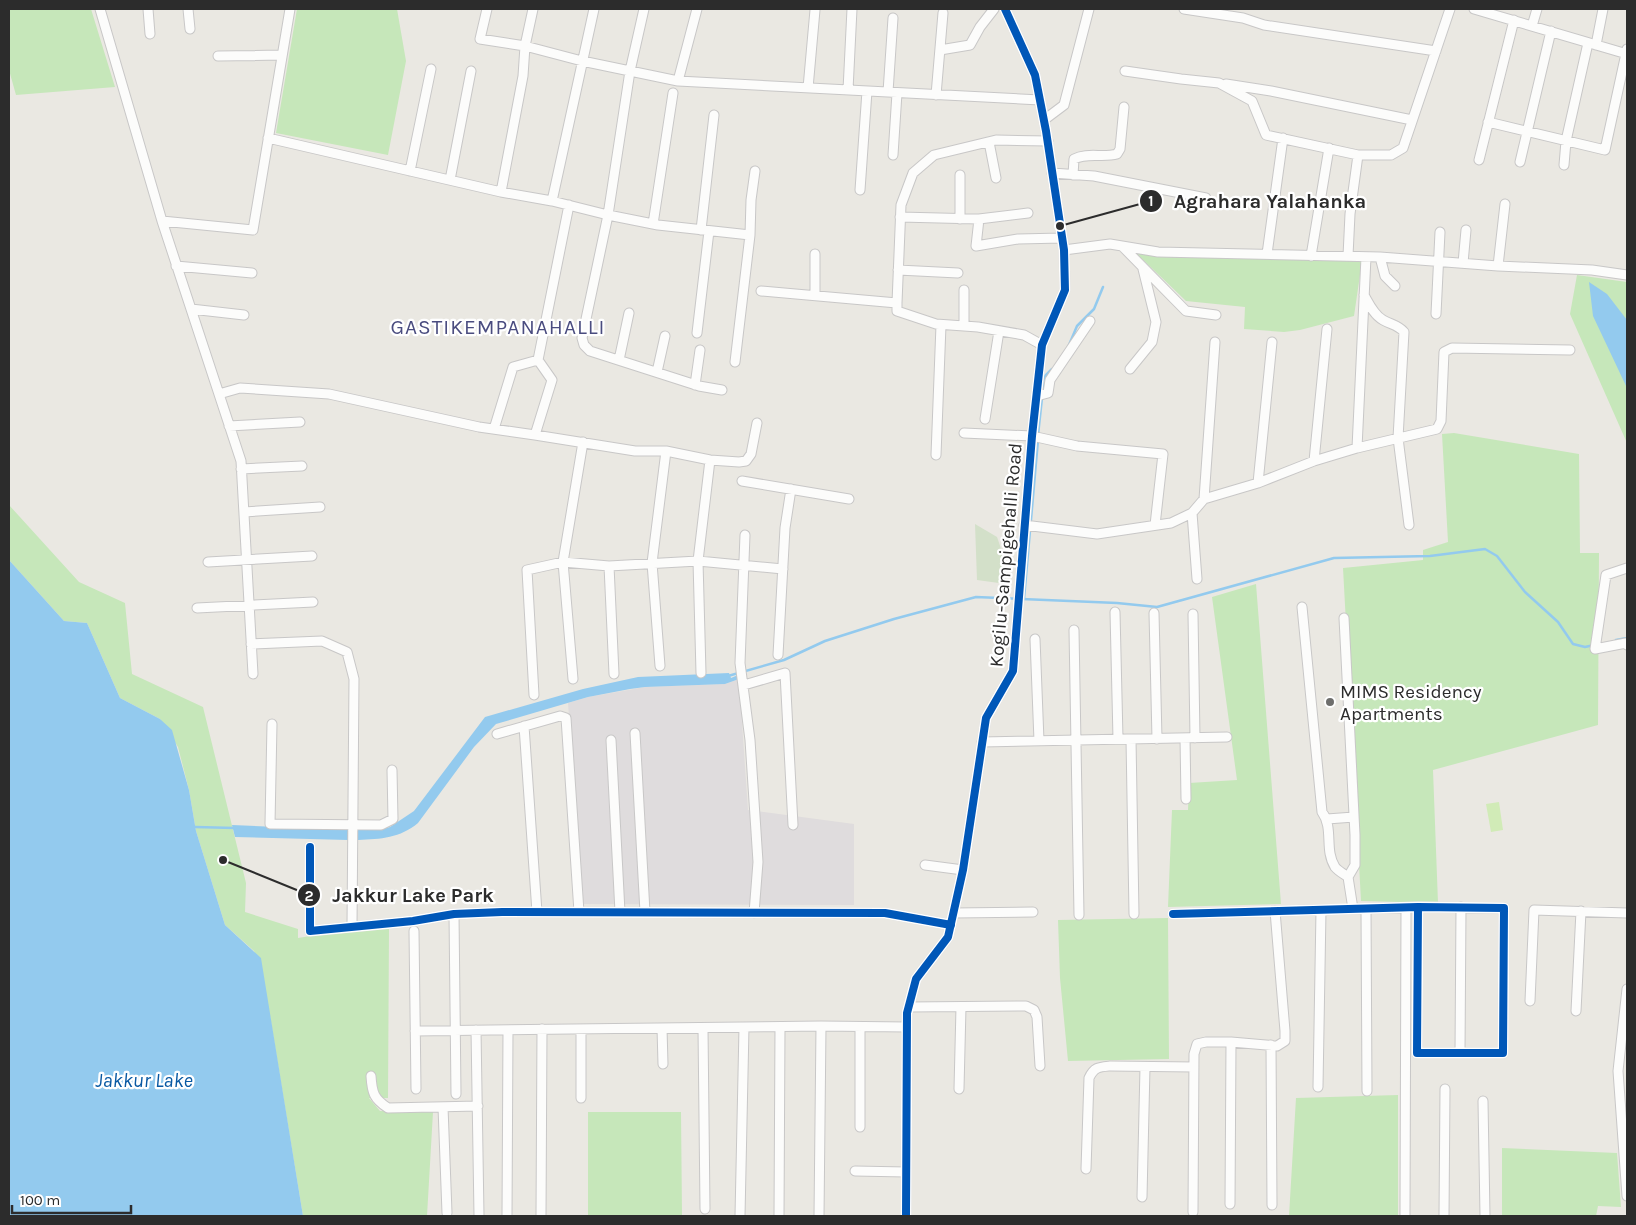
<svg xmlns="http://www.w3.org/2000/svg" width="1636" height="1225" viewBox="0 0 1636 1225" font-family="Karla,sans-serif">
<rect width="100%" height="100%" fill="#eae8e2"/>
<path fill="#dfdcdd" d="M 739,679 L 748,810 L 854,824 L 854,905 L 582,904 L 568,703 L 588,697 L 645,687 L 725,684 Z"/>
<path fill="#c6e7ba" d="M 9,9 L 91,9 L 115,87 L 16,95 L 9,70 Z
M 297,9 L 397,9 L 406,61 L 388,155 L 276,133 Z
M 1135,252 L 1362,261 L 1354,316 L 1300,330 L 1284,332 L 1244,329 L 1245,307 L 1186,301 Z
M 1577,275 L 1627,282 L 1627,443 L 1570,314 Z
M 1454,433 L 1579,454 L 1580,553 L 1599,553 L 1598,725 L 1433,770 L 1438,903 L 1361,901 L 1343,568 L 1423,560 L 1423,550 L 1448,542 L 1442,434 Z
M 9,505 L 79,582 L 125,603 L 132,674 L 203,707 L 246,883 L 245,912 L 298,929 L 298,938 L 348,930 L 389,929 L 388,1098 L 369,1098 L 380,1111 L 433,1112 L 427,1216 L 303,1216 L 270,1016 L 254,951 L 225,925 L 196,831 L 189,790 L 178,747 L 160,719 L 120,698 L 87,623 L 64,621 L 9,560 Z
M 1256,584 L 1281,904 L 1168,907 L 1172,810 L 1188,810 L 1189,783 L 1237,780 L 1212,597 Z
M 1168,918 L 1169,1059 L 1068,1061 L 1060,978 L 1058,920 Z
M 1398,1095 L 1398,1216 L 1289,1216 L 1296,1098 Z
M 588,1112 L 681,1112 L 682,1215 L 588,1215 Z
M 1502,1148 L 1617,1153 L 1621,1207 L 1598,1206 L 1596,1216 L 1502,1216 Z"/>
<path fill="#d3e0c9" d="M 975,524 L 997,537 L 1006,563 L 1006,584 L 977,580 Z"/>
<path fill="#d1ebb7" d="M 1499,802 L 1503,830 L 1491,832 L 1486,804 Z"/>
<path fill="#93caee" d="M 1589,282 L 1607,294 L 1627,320 L 1627,388 L 1593,316 Z
M 9,560 L 64,621 L 87,623 L 120,698 L 160,719 L 172,730 L 189,790 L 196,831 L 225,925 L 261,958 L 303,1216 L 9,1216 Z
M 729,673 L 731,678 L 738,675 L 739,679 L 725,684 L 645,687 L 630,689 L 588,697 L 496,724 L 474,747 L 418,823 C 400,838 381,839 358,840 L 358,829 L 383,829 L 390,827 L 414,811 L 485,717 L 583,689 L 638,677 Z
M 232,825 L 348,830 L 348,840 L 235,837 Z"/>
<g fill="none" stroke-linecap="round" stroke-linejoin="round">
<path stroke="#93caee" stroke-width="2.5" d="M 1069,345 L 1077,326 L 1094,309 L 1103,287
M 1042,392 L 1044,377 L 1052,369
M 1038,435 L 1042,398
M 1024,599 L 1038,440
M 1616,640 L 1627,638
M 728,676 L 784,660 L 825,641 L 894,619 L 976,597 L 1117,603 L 1157,607 L 1334,558 L 1430,556 L 1485,549 L 1497,556 L 1525,592 L 1558,622 L 1573,644 L 1585,647 L 1594,645
M 195,827 L 235,828"/>
<defs>
<path id="minor" d="M 100,9 L 162,221 L 241,461 L 253,674
M 148,9 L 150,34
M 188,9 L 190,29
M 487,9 L 480,39 L 525,46 L 582,61 L 678,81 L 1040,100
M 1184,9 L 1243,18 L 1264,25 L 1436,51
M 1474,9 L 1627,54
M 1532,26 L 1537,9
M 1596,45 L 1603,9
M 940,50 L 970,45 L 980,27 L 994,9
M 218,56 L 282,55
M 1125,71 L 1181,79 L 1219,83 L 1252,101 L 1266,135 L 1358,155 L 1391,155 L 1403,148 L 1450,9
M 678,81 L 697,9
M 1226,84 L 1271,91 L 1412,120
M 808,88 L 815,10
M 848,90 L 852,9
M 888,92 L 893,18
M 936,95 L 943,13
M 1044,120 L 1064,105 L 1089,9
M 1488,122 L 1605,150 L 1627,49
M 268,138 L 501,192 L 552,201 L 608,215 L 630,71 L 644,9
M 989,142 L 996,178
M 893,155 L 897,93
M 1479,160 L 1514,20
M 1520,162 L 1551,31
M 1564,165 L 1566,141 L 1588,43
M 410,171 L 431,69
M 1052,173 L 1094,176 L 1206,198
M 1073,175 L 1074,159 C 1087,152 1103,158 1117,154 L 1120,149 L 1124,107
M 450,180 L 471,71
M 860,190 L 867,91
M 501,192 L 523,76 L 525,46 L 533,9
M 552,201 L 594,9
M 569,205 L 538,360 L 552,380 L 535,435 L 635,451 L 666,451 L 710,460 L 739,462 L 746,461 L 751,454 L 757,423
M 900,217 L 979,219 L 976,246 L 1018,239 L 1062,238
M 960,219 L 960,175
M 979,219 L 1028,213
M 162,221 L 253,230 L 290,9
M 653,224 L 673,93
M 701,230 L 714,115
M 1122,246 L 1186,311 L 1216,315
M 1064,250 L 1110,244 L 1158,252 L 1380,257 L 1498,266 L 1592,270 L 1627,275
M 1267,254 L 1283,138
M 1311,256 L 1329,148
M 1348,256 L 1350,214 L 1358,155
M 1380,257 L 1385,276 L 1395,286
M 1463,263 L 1466,230
M 176,266 L 252,273
M 1498,266 L 1505,204
M 898,270 L 958,273
M 761,291 L 897,303
M 815,295 L 815,254
M 1364,295 C 1369,304 1374,315 1383,320 C 1392,325 1398,325 1404,332 L 1398,438 L 1409,525
M 191,309 L 244,315
M 1436,314 L 1440,232
M 964,326 L 964,290
M 697,333 L 709,231
M 1042,345 L 1024,335 L 978,327 L 936,324 L 897,311 L 897,303 L 901,205 L 913,173 L 934,155 L 996,140 L 1048,141
M 619,360 L 629,313
M 735,362 L 750,235 L 751,200 L 755,171
M 1130,369 L 1152,342 L 1156,322 L 1143,269
M 657,372 L 665,336
M 695,385 L 700,350
M 722,390 L 699,386 L 590,351 L 584,345 L 582,338 L 608,215 L 658,225 L 750,235
M 219,394 L 240,388 L 329,394 L 479,427 L 535,435
M 1037,396 L 1048,393 L 1050,380 L 1090,321
M 985,419 L 999,331
M 229,426 L 300,422
M 494,429 L 513,367 L 538,360
M 964,433 L 1032,436 L 1077,446 L 1163,454 L 1155,525
M 1357,448 L 1366,257
M 936,455 L 941,325
M 1314,461 L 1327,329
M 241,469 L 302,466
M 742,481 L 849,499
M 1258,483 L 1272,342
M 1204,499 L 1215,342
M 244,512 L 320,507
M 1192,513 L 1197,579
M 1024,525 L 1097,534 L 1171,523 L 1192,513 L 1204,499 L 1258,483 L 1314,461 L 1357,448 L 1437,429 L 1441,421 L 1444,352 L 1452,348 L 1570,350
M 745,535 L 740,663 L 750,740 L 758,862 L 754,913
M 208,562 L 312,556
M 609,566 L 614,674
M 1627,568 L 1606,575 L 1595,649 L 1626,643 L 1627,645
M 1302,607 L 1322,812 C 1334,828 1324,850 1335,867 C 1338,871 1344,874 1348,877
M 197,608 L 313,602
M 1115,612 L 1118,739
M 1154,613 L 1157,739
M 1193,614 L 1195,738
M 1344,618 L 1355,835 L 1355,865 L 1348,877 L 1353,909
M 1074,630 L 1079,915
M 1035,639 L 1039,741
M 251,644 L 322,641 L 347,652 L 354,679 L 352,926
M 778,655 L 785,528 L 791,489
M 660,666 L 652,563 L 666,451
M 701,673 L 698,561 L 710,460
M 573,679 L 563,562 L 583,442
M 744,685 L 785,673 L 793,825
M 534,695 L 527,570 L 563,562 L 609,566 L 698,561 L 783,569
M 272,724 L 270,824 L 381,825 L 393,819 L 392,770
M 524,726 L 537,912
M 635,733 L 645,912
M 497,734 L 560,716 L 566,718 L 579,912
M 1185,738 L 1186,799
M 1131,739 L 1134,914
M 611,740 L 620,912
M 982,742 L 1227,737
M 1327,819 L 1354,817
M 310,847 L 310,931 L 413,921 L 454,914 L 502,912 L 885,913 L 951,925
M 925,865 L 963,870
M 1366,909 L 1367,1091
M 954,913 L 1033,912
M 454,914 L 456,1094
M 1173,914 L 1418,907 L 1504,908 L 1503,1053 L 1417,1053 L 1418,907
M 414,931 L 416,1089
M 1627,989 L 1618,1071 L 1627,1196
M 1530,1001 L 1534,910 L 1627,913
M 909,1007 L 1026,1006 L 1034,1010 L 1037,1017 L 1040,1066
M 1576,1011 L 1581,911
M 860,1027 L 860,1127
M 662,1028 L 663,1064
M 703,1028 L 705,1209
M 581,1029 L 581,1098
M 476,1030 L 479,1216
M 415,1031 L 821,1026 L 907,1027
M 1271,1045 L 1272,1205
M 1460,1053 L 1461,907
M 371,1076 C 372,1093 374,1099 388,1108 L 478,1106
M 1318,1087 L 1321,910
M 959,1089 L 961,1007
M 1483,1101 L 1485,1216
M 443,1107 L 447,1213
M 1086,1169 L 1089,1078 C 1094,1067 1099,1067 1110,1066 L 1194,1067
M 855,1171 L 906,1172
M 1142,1197 L 1145,1067
M 1230,1204 L 1231,1042
M 1193,1212 L 1194,1054 L 1197,1044 L 1206,1042 L 1231,1042 L 1277,1046 L 1285,1041 L 1285,1031 L 1275,911
M 507,1216 L 508,1030
M 541,1216 L 542,1029
M 740,1216 L 744,1027
M 779,1216 L 780,1027
M 819,1216 L 821,1026
M 906,1216 L 907,1013 L 916,979 L 948,937 L 963,870 L 986,718 L 1013,671 L 1032,436 L 1042,345 L 1065,290 L 1064,250 L 1046,131 L 1035,75 L 1005,9
M 1405,1216 L 1406,908
M 1444,1216 L 1445,1089"/>
</defs>
<use href="#minor" stroke="#c8c7c7" stroke-width="11"/>
<use href="#minor" stroke="#fcfcfb" stroke-width="9"/>
<defs>
<path id="cycleway" d="M 310,847 L 310,931 L 413,921 L 454,914 L 502,912 L 885,913 L 951,925
M 1173,914 L 1418,907 L 1504,908 L 1503,1053 L 1417,1053 L 1418,907
M 906,1216 L 907,1013 L 916,979 L 948,937 L 963,870 L 986,718 L 1013,671 L 1032,436 L 1042,345 L 1065,290 L 1064,250 L 1046,131 L 1035,75 L 1005,9"/>
</defs>
<use href="#cycleway" stroke="#fff" stroke-width="11"/>
<use href="#cycleway" stroke="#0057b8" stroke-width="8"/>
</g>
<circle fill="#6e6e6c" stroke="#fff" stroke-width="2" cx="1330" cy="702" r="5"/>
<g text-anchor="middle" stroke-width="4.5" stroke-linejoin="round" paint-order="stroke">
<g font-size="19" fill="#2c2c2c" stroke="#fff">
<text transform="translate(1005 555) rotate(-85)" y="7">Kogilu-Sampigehalli Road</text>
</g>
<g font-size="19" fill="#2c2c2c" stroke="#fff" text-anchor="start">
<text x="1340" y="698">MIMS Residency<tspan x="1340" dy="22">Apartments</tspan></text>
</g>
<g font-size="20" font-style="italic" fill="#0959a3" stroke="#fff">
<text x="144" y="1087">Jakkur Lake</text>
</g>
<g font-size="21" letter-spacing="1" fill="#4a4c7f" stroke="#fff">
<text x="498" y="334">GASTIKEMPANAHALLI</text>
</g>
</g>
<path fill="none" stroke="#2c2c2c" stroke-width="2" d="M1060 226L1151 201M223 860L309 895"/>
<g fill="#2c2c2c" stroke="#fff" stroke-width="2">
<circle cx="1060" cy="226" r="5"/>
<circle cx="223" cy="860" r="5"/>
<circle cx="1151" cy="201" r="12"/>
<circle cx="309" cy="895" r="12"/>
</g>
<g font-size="15" text-anchor="middle" font-weight="bold" fill="#fff">
<text x="1151" y="206">1</text>
<text x="309" y="901">2</text>
</g>
<g font-size="20" text-anchor="middle" font-weight="bold" fill="#2c2c2c" stroke="#fff" stroke-width="4.5" stroke-linejoin="round" paint-order="stroke">
<text x="1270" y="208">Agrahara Yalahanka</text>
<text x="413" y="902">Jakkur Lake Park</text>
</g>
<rect width="1636" height="1225" fill="none" stroke="#2c2c2c" stroke-width="20"/>
<path d="M12 1205v8h119v-8" fill="none" stroke="#2c2c2c" stroke-width="2.5"/>
<text x="20" y="1205" font-size="15" fill="#2c2c2c" stroke="#ffffff" stroke-width="4" paint-order="stroke">100 m</text>
</svg>
